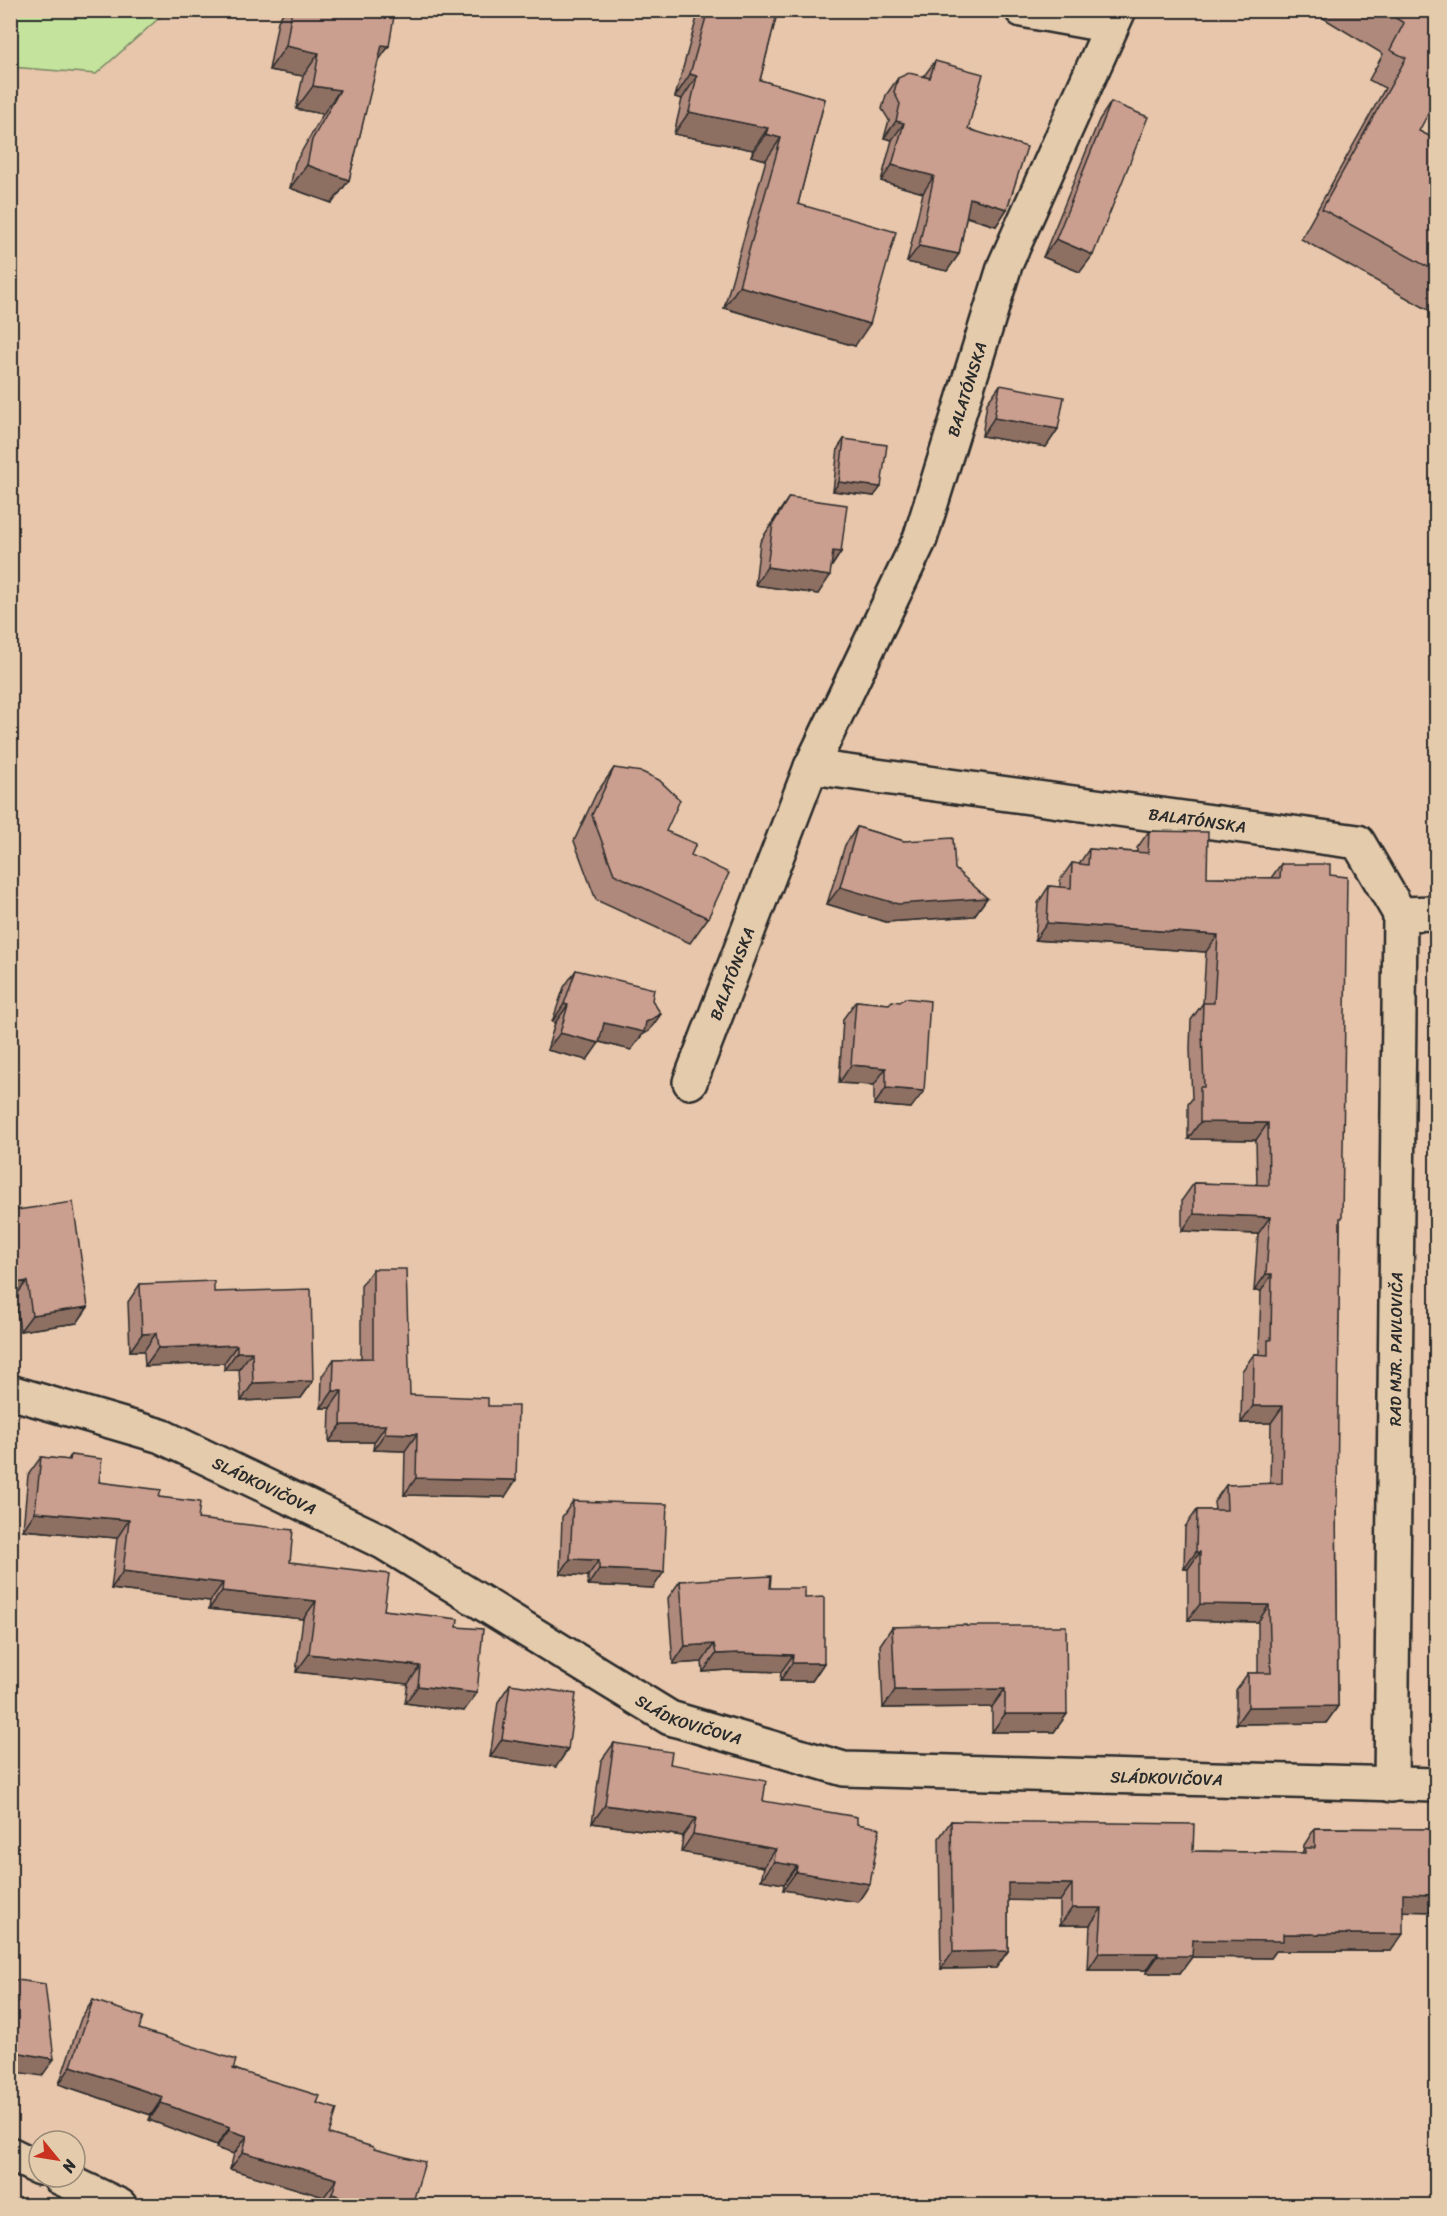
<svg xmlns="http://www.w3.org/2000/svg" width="1447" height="2216" viewBox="0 0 1447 2216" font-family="Sriracha,sans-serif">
<rect width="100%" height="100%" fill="#e8c6ab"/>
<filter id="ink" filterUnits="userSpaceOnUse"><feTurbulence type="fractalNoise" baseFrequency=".0167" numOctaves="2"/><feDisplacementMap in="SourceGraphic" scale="12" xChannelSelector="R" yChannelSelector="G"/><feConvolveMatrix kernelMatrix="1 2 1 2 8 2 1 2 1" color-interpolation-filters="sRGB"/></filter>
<g filter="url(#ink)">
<path fill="#c4e39c" stroke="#788764" stroke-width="1.5" d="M 10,11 L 11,10 L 167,11 L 96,74 L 11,67 Z"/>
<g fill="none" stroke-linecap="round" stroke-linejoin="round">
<defs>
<g id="minor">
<path d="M 1022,10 L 1111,26"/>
<path id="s1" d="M 811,767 L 1358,842 L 1400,914"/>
<path d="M 1400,914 L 1436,913"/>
<path id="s2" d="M 690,1082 L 811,767 L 920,539 L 1005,265 L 1119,10"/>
<path id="s3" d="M 10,1392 L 161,1436 L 383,1542 L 670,1718 L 844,1769 L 1436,1785"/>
<path id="s4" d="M 1391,1785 L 1400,914"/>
<path d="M 10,2154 L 39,2168"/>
<path d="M 59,2177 L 120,2206"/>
</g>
</defs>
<use href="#minor" stroke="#2b2b2b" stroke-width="38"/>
<use href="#minor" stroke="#e4cbac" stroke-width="33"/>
</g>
<path fill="#af897b" stroke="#2b2b2b" stroke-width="1.5" d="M 285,10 L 395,10 L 377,63 L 349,180 L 332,203 L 290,188 L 295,163 L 323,114 L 296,109 L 303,76 L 269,70 L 278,21 Z
M 699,10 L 778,10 L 760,80 L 825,99 L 798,204 L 855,346 L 724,308 L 766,160 L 751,156 L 753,150 L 674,134 L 682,99 L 675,97 Z
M 1251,10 L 1262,10 L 1259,15 Z
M 1310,10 L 1437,10 L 1419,131 L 1437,140 L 1437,310 L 1434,313 L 1301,239 L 1385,88 L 1369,80 L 1383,54 Z
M 935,61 L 1007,209 L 996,226 L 966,217 L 959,254 L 947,271 L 907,262 L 923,193 L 881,181 L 892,140 L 884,138 L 889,120 L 882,109 L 886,95 L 898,78 L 924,76 Z
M 1111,102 L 1080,272 L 1043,257 L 1099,120 Z
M 1000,385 L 1058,429 L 1046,447 L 982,436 L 987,403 Z
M 844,439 L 874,496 L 833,491 L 838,448 Z
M 789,497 L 841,552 L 832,566 L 818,594 L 755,585 L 760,542 L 777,515 Z
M 614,768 L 666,831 L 691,855 L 708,918 L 690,943 L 596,900 L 574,841 L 596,794 Z
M 857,827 L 904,841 L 955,869 L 987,898 L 974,916 L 886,922 L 827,904 L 845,845 Z
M 1149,831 L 1207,877 L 1271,878 L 1281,864 L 1340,1221 L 1336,1508 L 1338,1706 L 1326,1723 L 1236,1724 L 1236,1690 L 1248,1673 L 1258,1673 L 1258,1622 L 1188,1620 L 1188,1569 L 1184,1569 L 1185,1527 L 1197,1510 L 1215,1510 L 1214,1502 L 1226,1485 L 1270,1484 L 1271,1423 L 1241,1423 L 1242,1371 L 1254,1354 L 1258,1354 L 1259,1353 L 1261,1291 L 1254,1291 L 1258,1234 L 1182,1231 L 1182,1200 L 1194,1183 L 1257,1185 L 1256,1140 L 1188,1139 L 1188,1104 L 1192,1099 L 1190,1049 L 1191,1020 L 1203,1003 L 1206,952 L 1035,940 L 1038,903 L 1049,886 L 1060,887 L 1060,880 L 1072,863 L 1079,864 L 1089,849 L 1137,852 L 1137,848 Z
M 576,970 L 649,1031 L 642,1035 L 631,1050 L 599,1042 L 587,1060 L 547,1050 L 555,1023 L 552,1022 L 564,987 Z
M 856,1001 L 889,1004 L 900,1002 L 911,1108 L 874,1105 L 874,1085 L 839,1083 L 843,1019 Z
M 10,1211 L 88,1307 L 77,1323 L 20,1331 L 15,1297 Z
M 373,1269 L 410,1395 L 488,1406 L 505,1497 L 404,1495 L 405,1451 L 373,1450 L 374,1442 L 329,1442 L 330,1408 L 321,1408 L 322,1376 L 334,1359 L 361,1358 L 361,1286 Z
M 140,1284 L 214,1292 L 313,1381 L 301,1398 L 241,1401 L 239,1369 L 224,1370 L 224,1363 L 145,1366 L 144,1351 L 130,1351 L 128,1302 Z
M 71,1455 L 99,1482 L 159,1497 L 198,1519 L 290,1562 L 384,1610 L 457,1627 L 464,1711 L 405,1703 L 408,1684 L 296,1672 L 303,1619 L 209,1609 L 210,1601 L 111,1589 L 117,1538 L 23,1530 L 28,1475 L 41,1457 L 68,1460 Z
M 573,1501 L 653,1588 L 588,1585 L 588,1576 L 560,1574 L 562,1517 Z
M 680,1581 L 770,1588 L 805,1598 L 824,1663 L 812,1681 L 780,1681 L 781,1672 L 726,1670 L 703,1672 L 702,1662 L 673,1664 L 668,1598 Z
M 966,1626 L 1067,1714 L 1054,1732 L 992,1732 L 992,1707 L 883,1708 L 880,1645 L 892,1627 Z
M 510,1684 L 568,1749 L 556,1767 L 490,1757 L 498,1702 Z
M 614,1743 L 670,1764 L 763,1801 L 857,1824 L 870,1884 L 858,1902 L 783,1890 L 784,1884 L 761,1880 L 764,1867 L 681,1852 L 683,1836 L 592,1823 L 601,1761 Z
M 951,1821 L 1193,1851 L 1302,1853 L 1303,1851 L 1304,1845 L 1315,1828 L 1437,1829 L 1437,1912 L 1403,1911 L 1391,1951 L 1276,1951 L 1271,1958 L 1192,1957 L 1180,1973 L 1146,1973 L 1147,1970 L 1088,1970 L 1090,1925 L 1060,1925 L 1060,1901 L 1008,1900 L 1008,1951 L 996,1968 L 941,1969 L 939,1838 Z
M 93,2000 L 139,2029 L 317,2103 L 329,2134 L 374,2149 L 412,2205 L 322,2205 L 324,2197 L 230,2169 L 234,2154 L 216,2148 L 217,2145 L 149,2120 L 151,2115 L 59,2084 L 81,2018 Z"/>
<path fill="#8e6f64" stroke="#2b2b2b" stroke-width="1.5" d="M 382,45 L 389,46 L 372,70 Z
M 286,46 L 319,53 L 303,76 L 269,70 Z
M 690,74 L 697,76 L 682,99 L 675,97 Z
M 313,86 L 340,90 L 323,114 L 296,109 Z
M 689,112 L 768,128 L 753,150 L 674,134 Z
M 896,121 L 904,123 L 892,140 L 884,138 Z
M 766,134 L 781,138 L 766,160 L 751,156 Z
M 307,165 L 349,180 L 332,203 L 290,188 Z
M 892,165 L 934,176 L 923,193 L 881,181 Z
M 970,198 L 1007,209 L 996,226 L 959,214 Z
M 1056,239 L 1093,255 L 1080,272 L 1043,257 Z
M 919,246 L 959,254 L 947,271 L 907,262 Z
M 739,286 L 870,324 L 855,346 L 724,308 Z
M 994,418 L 1058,429 L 1046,447 L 982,436 Z
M 839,482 L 881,487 L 874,496 L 833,491 Z
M 833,551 L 841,552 L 829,570 Z
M 767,567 L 830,576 L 818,594 L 755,585 Z
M 840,887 L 987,898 L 974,916 L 886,922 L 827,904 Z
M 1047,923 L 1218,935 L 1206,952 L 1035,940 Z
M 564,1004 L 568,1005 L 555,1023 L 552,1022 Z
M 661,1014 L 649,1031 L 642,1035 L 631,1050 L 592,1040 L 604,1023 L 646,1022 Z
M 560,1033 L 599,1043 L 587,1060 L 547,1050 Z
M 851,1065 L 886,1068 L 874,1085 L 839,1083 Z
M 886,1088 L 924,1091 L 911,1108 L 874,1105 Z
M 1200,1122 L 1268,1123 L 1256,1140 L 1188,1139 Z
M 1194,1214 L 1270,1217 L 1258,1234 L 1182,1231 Z
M 1266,1274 L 1272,1274 L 1261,1291 L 1254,1291 Z
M 27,1281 L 15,1297 L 10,1298 L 10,1284 Z
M 88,1307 L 77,1323 L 20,1331 L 32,1315 Z
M 156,1333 L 144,1351 L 130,1351 L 142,1334 Z
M 237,1345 L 224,1363 L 145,1366 L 158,1348 Z
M 237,1352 L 252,1352 L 239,1369 L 224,1370 Z
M 313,1381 L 301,1398 L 241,1401 L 253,1383 Z
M 333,1391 L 342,1391 L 330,1408 L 321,1408 Z
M 1253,1406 L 1283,1406 L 1271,1423 L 1241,1423 Z
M 341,1425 L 386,1425 L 374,1442 L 329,1442 Z
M 385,1433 L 417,1434 L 405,1451 L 373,1450 Z
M 416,1478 L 516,1480 L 505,1497 L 404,1495 Z
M 35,1512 L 129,1520 L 117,1538 L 23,1530 Z
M 1196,1552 L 1200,1552 L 1188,1569 L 1184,1569 Z
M 570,1559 L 599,1560 L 588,1576 L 560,1574 Z
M 599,1569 L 664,1572 L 653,1588 L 588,1585 Z
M 123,1571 L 223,1583 L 210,1601 L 111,1589 Z
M 222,1591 L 316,1601 L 303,1619 L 209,1609 Z
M 1200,1604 L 1269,1605 L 1258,1622 L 1188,1620 Z
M 714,1644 L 702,1662 L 673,1664 L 685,1646 Z
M 738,1653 L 793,1655 L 781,1672 L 726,1670 L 703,1672 L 716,1654 Z
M 309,1654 L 420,1666 L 408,1684 L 296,1672 Z
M 792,1663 L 824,1663 L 812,1681 L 780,1681 Z
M 418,1686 L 477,1693 L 464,1711 L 405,1703 Z
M 1005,1689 L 992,1707 L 883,1708 L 895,1690 Z
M 1338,1706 L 1326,1723 L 1236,1724 L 1248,1707 Z
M 1005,1714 L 1067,1714 L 1054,1732 L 992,1732 Z
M 502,1739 L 568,1749 L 556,1767 L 490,1757 Z
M 605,1805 L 696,1818 L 683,1836 L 592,1823 Z
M 693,1834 L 776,1849 L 764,1867 L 681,1852 Z
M 774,1862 L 797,1866 L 784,1884 L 761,1880 Z
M 796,1872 L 870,1884 L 858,1902 L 783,1890 Z
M 1008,1883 L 1072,1884 L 1060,1901 L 996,1900 Z
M 1403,1894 L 1437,1895 L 1437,1912 L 1391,1911 Z
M 1072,1908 L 1102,1908 L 1090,1925 L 1060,1925 Z
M 1283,1934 L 1403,1934 L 1391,1951 L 1276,1951 L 1271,1958 L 1192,1957 L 1180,1973 L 1146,1973 L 1158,1956 L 1193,1940 Z
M 1008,1951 L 996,1968 L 941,1969 L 953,1952 Z
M 1099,1953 L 1158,1953 L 1147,1970 L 1088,1970 Z
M 10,2051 L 54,2059 L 42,2076 L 10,2071 Z
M 71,2066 L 163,2097 L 151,2115 L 59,2084 Z
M 161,2103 L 230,2127 L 217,2145 L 149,2120 Z
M 229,2130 L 247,2136 L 234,2154 L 216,2148 Z
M 243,2152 L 337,2179 L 324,2197 L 230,2169 Z
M 332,2194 L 371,2205 L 324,2205 Z"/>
<path fill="#cb9f8f" stroke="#2b2b2b" stroke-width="1.5" d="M 292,10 L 395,10 L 389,46 L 382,45 L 349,180 L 307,165 L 312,140 L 340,90 L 313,86 L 319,53 L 286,46 Z
M 708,10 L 778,10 L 760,80 L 825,99 L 798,204 L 896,232 L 870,324 L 739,286 L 781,138 L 766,134 L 768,128 L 689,112 L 697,76 L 690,74 Z
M 1382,10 L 1437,10 L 1437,97 L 1419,131 L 1437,140 L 1437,272 L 1322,209 L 1406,58 L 1390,50 L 1404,23 Z
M 935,61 L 983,74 L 968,129 L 1027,147 L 1007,209 L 970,198 L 959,254 L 919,246 L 934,176 L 892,165 L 904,123 L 896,121 L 900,104 L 894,92 L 898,78 L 909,73 L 930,78 Z
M 1111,102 L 1148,117 L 1093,255 L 1056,239 Z
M 1000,385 L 1064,397 L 1058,429 L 994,418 Z
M 844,439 L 887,445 L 881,487 L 839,482 Z
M 789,497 L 847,505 L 841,552 L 833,551 L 830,576 L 767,567 L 773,524 Z
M 614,768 L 642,772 L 659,780 L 680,800 L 666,831 L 696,844 L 691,855 L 729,873 L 708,918 L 614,874 L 592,815 Z
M 857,827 L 904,841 L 953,838 L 955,869 L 987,898 L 898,904 L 840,887 Z
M 1149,831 L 1208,832 L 1207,877 L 1280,878 L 1281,864 L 1330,864 L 1330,875 L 1347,877 L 1342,1218 L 1340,1218 L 1337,1506 L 1336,1506 L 1338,1706 L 1248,1707 L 1248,1673 L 1271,1673 L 1269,1605 L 1200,1604 L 1200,1552 L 1196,1552 L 1197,1510 L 1227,1510 L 1226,1485 L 1282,1483 L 1283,1406 L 1253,1406 L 1254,1354 L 1268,1355 L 1268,1340 L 1271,1340 L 1272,1274 L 1266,1274 L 1270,1217 L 1194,1214 L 1194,1183 L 1269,1185 L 1268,1123 L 1200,1122 L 1200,1087 L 1204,1087 L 1202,1032 L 1203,1003 L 1214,1003 L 1218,935 L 1047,923 L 1049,886 L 1071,888 L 1072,863 L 1088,865 L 1089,849 L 1148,853 Z
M 576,970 L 654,989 L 652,1000 L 661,1014 L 646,1022 L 644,1032 L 604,1023 L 599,1043 L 560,1033 L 568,1005 L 564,1004 Z
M 905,998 L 930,1001 L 924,1091 L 886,1088 L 886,1068 L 851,1065 L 856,1001 L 889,1004 L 892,1001 L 900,1002 Z
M 73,1202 L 88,1307 L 32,1315 L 27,1281 L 10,1284 L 10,1211 Z
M 373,1269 L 406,1269 L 410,1395 L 488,1398 L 488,1406 L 518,1406 L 516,1480 L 416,1478 L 417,1434 L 385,1433 L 386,1425 L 341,1425 L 342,1391 L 333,1391 L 334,1359 L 373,1358 Z
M 214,1281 L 214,1292 L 311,1289 L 313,1381 L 253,1383 L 252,1352 L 237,1352 L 237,1345 L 158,1348 L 156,1333 L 142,1334 L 140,1284 Z
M 71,1455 L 102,1459 L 99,1482 L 161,1490 L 159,1497 L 200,1502 L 198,1519 L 293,1530 L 290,1562 L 389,1574 L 384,1610 L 458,1619 L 457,1627 L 483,1629 L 477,1693 L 418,1686 L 420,1666 L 309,1654 L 316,1601 L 222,1591 L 223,1583 L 123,1571 L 129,1520 L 35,1512 L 41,1457 L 70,1460 Z
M 573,1501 L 667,1504 L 664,1572 L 599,1569 L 599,1560 L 570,1559 Z
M 771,1576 L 770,1588 L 805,1588 L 805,1598 L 824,1597 L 824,1663 L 792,1663 L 793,1655 L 738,1653 L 716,1654 L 714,1644 L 685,1646 L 680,1581 Z
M 966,1625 L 966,1626 L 1066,1626 L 1067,1714 L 1005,1714 L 1005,1689 L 895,1690 L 892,1627 Z
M 510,1684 L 576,1694 L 568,1749 L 502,1739 Z
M 614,1743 L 672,1752 L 670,1764 L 766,1781 L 763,1801 L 857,1817 L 857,1824 L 880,1828 L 870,1884 L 796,1872 L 797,1866 L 774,1862 L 776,1849 L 693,1834 L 696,1818 L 605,1805 Z
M 951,1821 L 1194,1824 L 1193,1851 L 1305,1853 L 1305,1848 L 1315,1848 L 1315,1828 L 1437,1829 L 1437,1895 L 1403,1894 L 1403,1934 L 1283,1934 L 1283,1941 L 1193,1940 L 1192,1956 L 1158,1956 L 1158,1953 L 1099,1953 L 1102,1908 L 1072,1908 L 1072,1884 L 1008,1883 L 1008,1951 L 953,1952 Z
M 10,1979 L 45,1984 L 54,2059 L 10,2051 L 13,2042 L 10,2042 Z
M 93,2000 L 143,2017 L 139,2029 L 236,2060 L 233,2069 L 320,2096 L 317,2103 L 337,2109 L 329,2134 L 373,2147 L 374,2149 L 425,2162 L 412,2205 L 371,2205 L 332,2194 L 337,2179 L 243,2152 L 247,2136 L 229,2130 L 230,2127 L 161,2103 L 163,2097 L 71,2066 Z
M 10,2197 L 15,2200 L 12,2205 L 10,2205 Z"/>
</g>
<g text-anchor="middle" stroke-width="4.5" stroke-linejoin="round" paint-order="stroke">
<g font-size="16" fill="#2b2b2b" stroke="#e4cbac">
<text dy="6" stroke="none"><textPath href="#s2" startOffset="747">BALATÓNSKA</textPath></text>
<text dy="6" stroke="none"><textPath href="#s1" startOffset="390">BALATÓNSKA</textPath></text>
<text dy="6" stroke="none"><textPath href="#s2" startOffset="116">BALATÓNSKA</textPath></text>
<text dy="6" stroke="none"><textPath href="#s4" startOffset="436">RAD MJR. PAVLOVIČA</textPath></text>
<text dy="6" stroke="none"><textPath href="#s3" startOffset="272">SLÁDKOVIČOVA</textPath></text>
<text dy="6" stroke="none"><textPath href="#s3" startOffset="758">SLÁDKOVIČOVA</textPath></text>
<text dy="6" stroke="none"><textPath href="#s3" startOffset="1244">SLÁDKOVIČOVA</textPath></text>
</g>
</g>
<rect width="1447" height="2216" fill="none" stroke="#e4cbac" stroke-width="36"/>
<rect x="18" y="18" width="1411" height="2180" fill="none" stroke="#2b2b2b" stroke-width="2" filter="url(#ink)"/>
<g transform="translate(57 2159) rotate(120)"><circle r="28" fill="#e4cbac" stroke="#9a8b78" stroke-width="1.5"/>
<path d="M0-4.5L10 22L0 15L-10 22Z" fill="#c8321e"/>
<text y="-9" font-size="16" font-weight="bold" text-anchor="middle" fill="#2b2b2b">N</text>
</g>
</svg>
